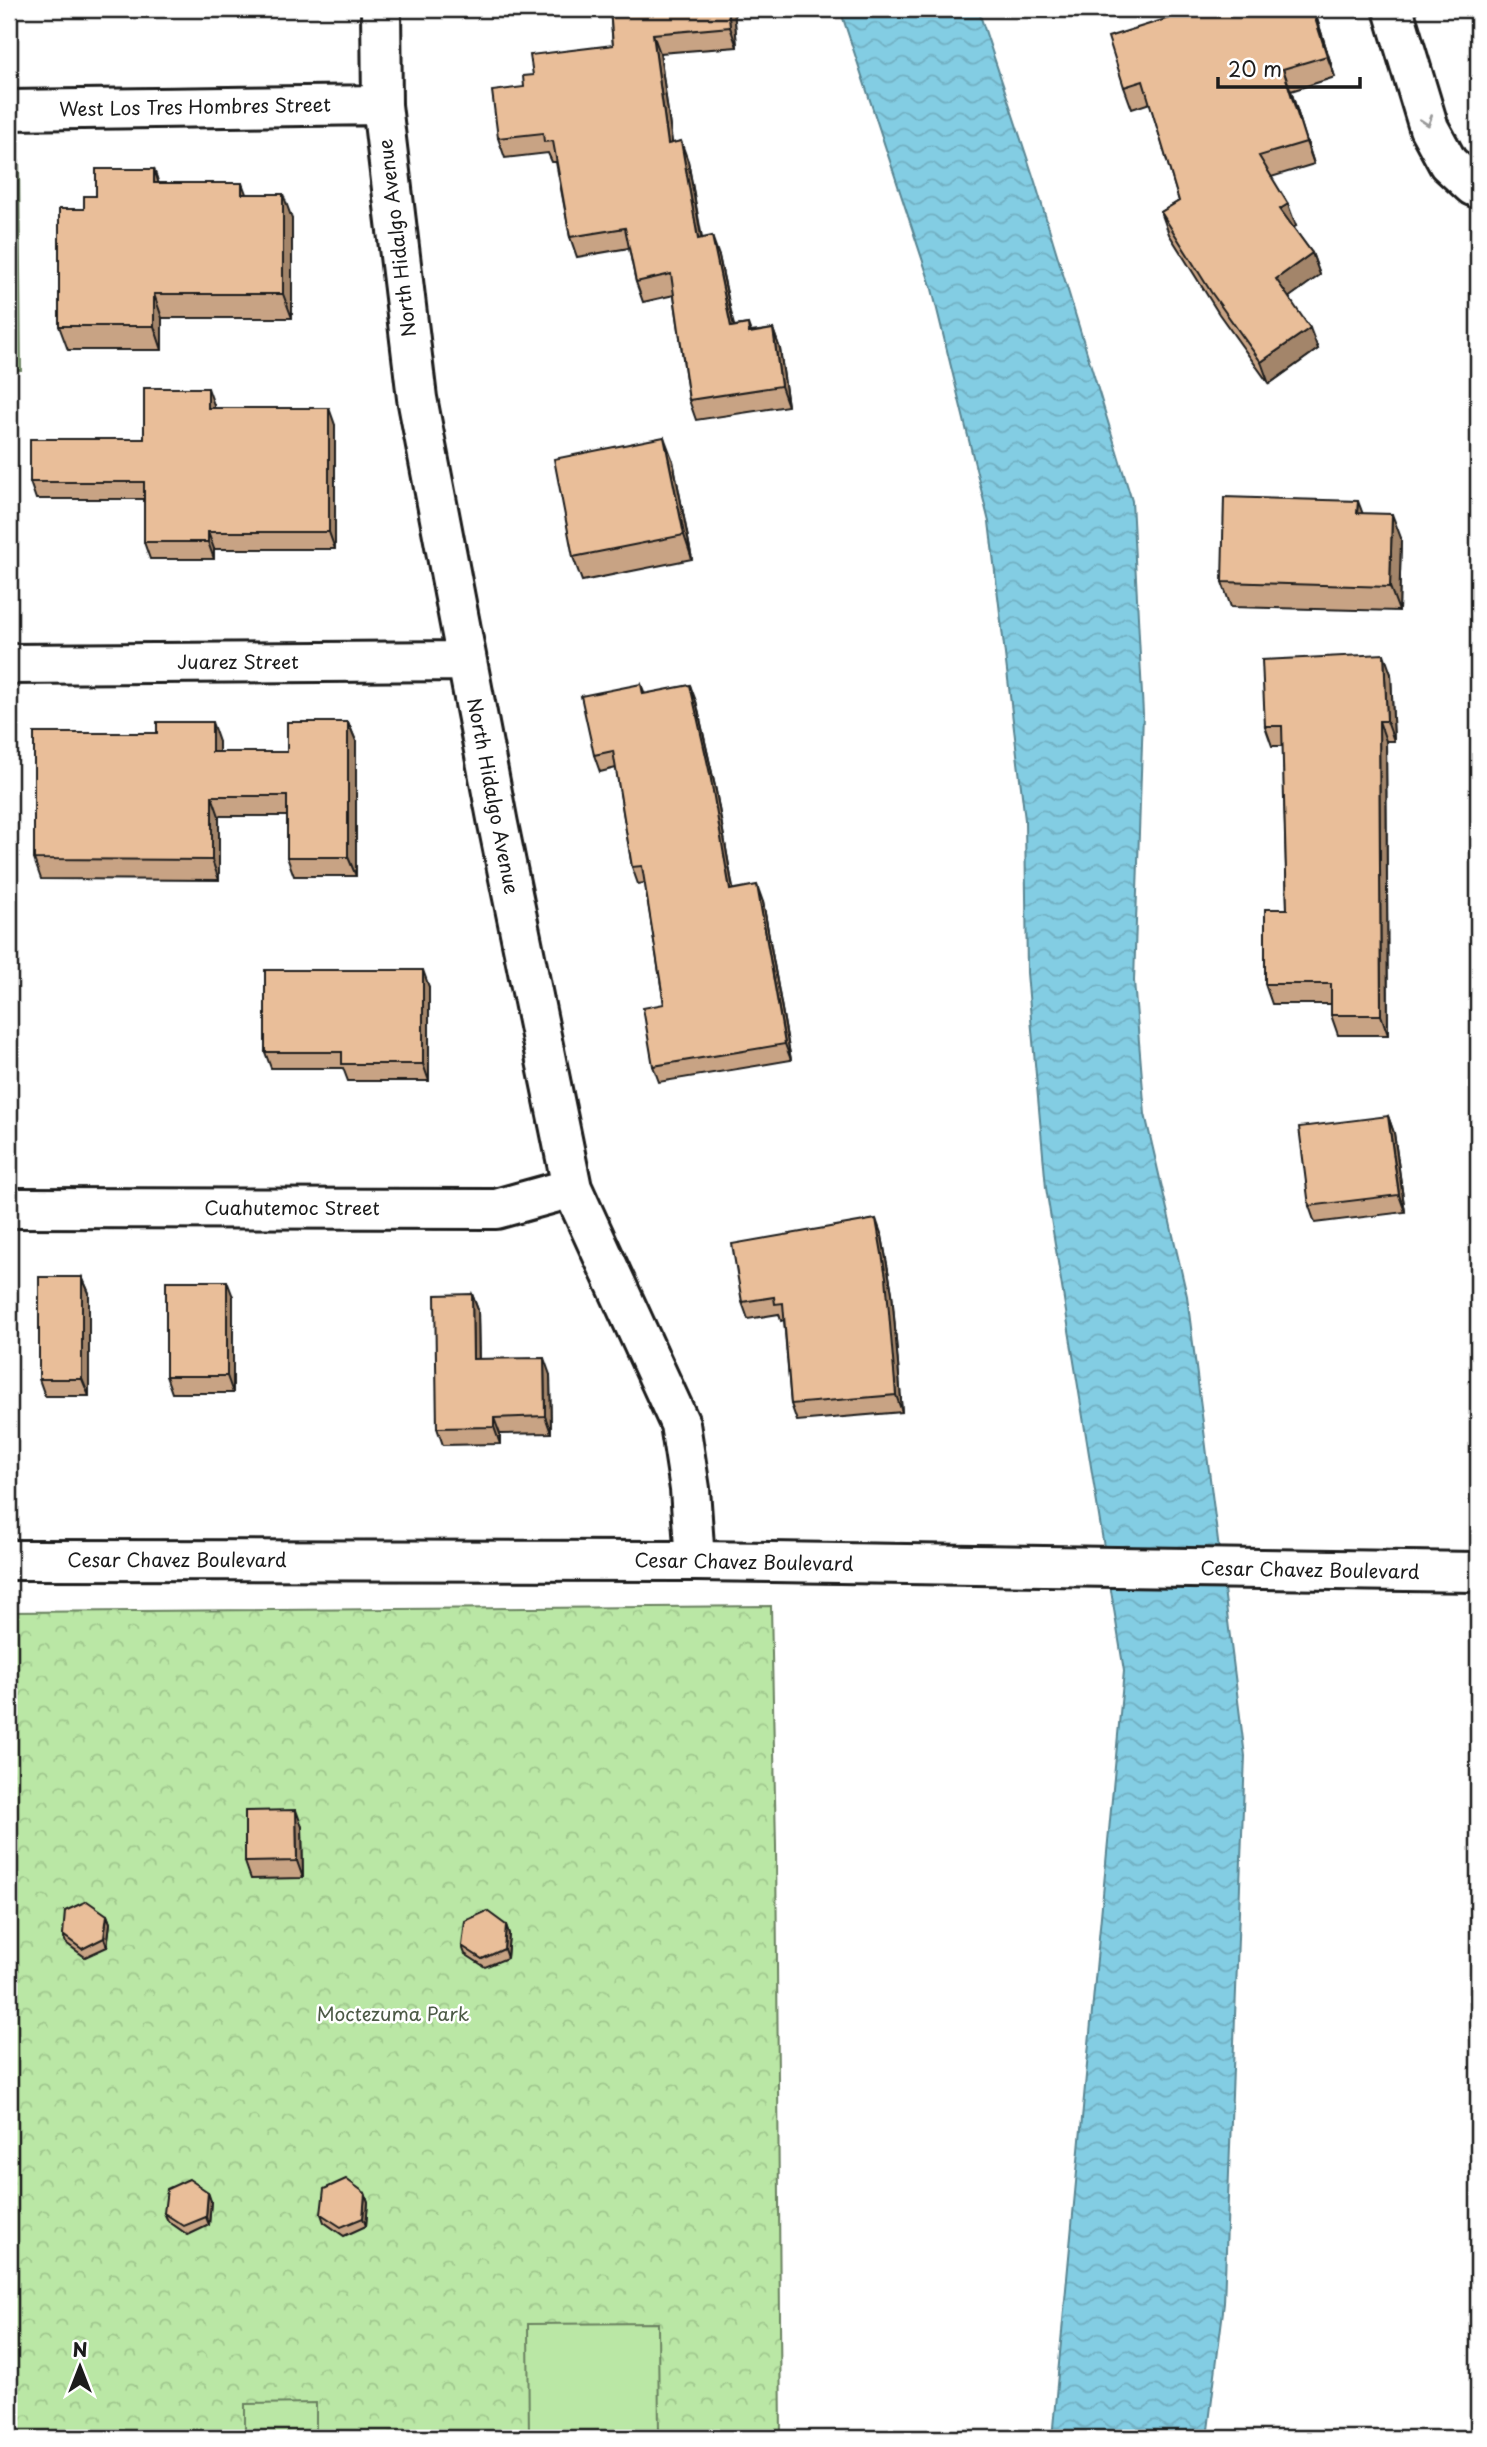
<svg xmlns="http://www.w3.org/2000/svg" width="1487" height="2447" viewBox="0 0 1487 2447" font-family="'Playpen Sans',sans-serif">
<defs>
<pattern id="park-crowns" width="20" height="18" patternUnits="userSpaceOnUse" patternTransform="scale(1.75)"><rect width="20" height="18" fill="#bae7a5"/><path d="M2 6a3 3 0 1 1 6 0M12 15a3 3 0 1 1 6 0" fill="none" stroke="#9fc68d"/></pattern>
<pattern id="water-waves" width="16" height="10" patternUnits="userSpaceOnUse" patternTransform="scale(1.75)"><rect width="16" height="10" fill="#83cde3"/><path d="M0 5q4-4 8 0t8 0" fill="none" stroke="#71afc2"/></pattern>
</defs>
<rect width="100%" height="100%" fill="#fff"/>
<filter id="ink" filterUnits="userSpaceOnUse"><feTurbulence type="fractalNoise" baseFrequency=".0143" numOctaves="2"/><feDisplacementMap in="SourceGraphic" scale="14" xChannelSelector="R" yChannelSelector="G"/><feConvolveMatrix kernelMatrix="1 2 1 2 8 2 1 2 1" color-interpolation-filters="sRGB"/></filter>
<g filter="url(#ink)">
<path fill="url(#park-crowns)" stroke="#6b8260" stroke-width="2" d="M 9,161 L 19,161 L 21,370 L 9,370 Z
M 771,1606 L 776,1846 L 781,2438 L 9,2438 L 9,1612 Z"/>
<path fill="#bae7a5" stroke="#6b8260" stroke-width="2" d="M 658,2323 L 659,2438 L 529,2438 L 528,2324 Z
M 316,2403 L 316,2438 L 245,2438 L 245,2404 Z"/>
<path fill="url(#water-waves)" stroke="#5a8693" stroke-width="2" d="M 840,9 L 978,9 L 1035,182 L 1132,501 L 1143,714 L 1134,981 L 1145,1114 L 1187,1296 L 1245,1756 L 1224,2303 L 1207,2438 L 1052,2438 L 1124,1671 L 1046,1188 L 1027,973 L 1025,820 L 989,522 L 932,289 Z"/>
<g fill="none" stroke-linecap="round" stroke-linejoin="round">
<defs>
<path id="street" d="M 381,9 L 382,105 L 417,398 L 498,824 L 572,1188 L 680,1424 L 690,1489 L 695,1561
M 1393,9 L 1429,128 L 1448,163 L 1473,186 L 1478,188
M 9,110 L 382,105
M 9,664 L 467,661
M 9,1208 L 496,1209 L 572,1188"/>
<path id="secondary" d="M 9,1560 L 695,1561 L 1478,1572"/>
</defs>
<use href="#street" stroke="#1c1c1c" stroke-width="44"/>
<use href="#secondary" stroke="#1c1c1c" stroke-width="44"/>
<use href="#street" stroke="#fff" stroke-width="38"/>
<use href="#secondary" stroke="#fff" stroke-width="38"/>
</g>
<path fill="#c8a384" stroke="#1c1c1c" stroke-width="2" d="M 610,9 L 734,9 L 737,47 L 660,53 L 672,143 L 688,161 L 702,238 L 719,256 L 734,326 L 748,324 L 751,332 L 773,329 L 780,349 L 788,406 L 696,420 L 689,400 L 674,295 L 643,302 L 636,282 L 629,248 L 577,257 L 570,237 L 556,162 L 552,162 L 548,153 L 505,158 L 498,138 L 524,87 L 533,75 L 613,45 Z
M 1314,9 L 1335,77 L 1291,91 L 1314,164 L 1271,177 L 1296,226 L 1293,227 L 1312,253 L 1320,275 L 1289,297 L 1318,349 L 1269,384 L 1219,314 L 1169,234 L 1161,212 L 1179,201 L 1150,103 L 1132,109 L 1124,87 Z
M 154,169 L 158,183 L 246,194 L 292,219 L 292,318 L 162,318 L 162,350 L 68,350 L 59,326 L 84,209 L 96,196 Z
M 214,405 L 214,408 L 335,425 L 335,549 L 214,549 L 214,559 L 150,559 L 144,542 L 144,499 L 36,499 L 30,482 L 144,439 Z
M 673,461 L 692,559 L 582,581 L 573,557 Z
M 1363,514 L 1401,538 L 1399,611 L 1231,607 L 1222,582 Z
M 1391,674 L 1394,741 L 1386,741 L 1388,1035 L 1338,1035 L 1331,1015 L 1331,1004 L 1272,1004 L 1265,984 L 1287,909 L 1283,746 L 1272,746 L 1265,726 Z
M 641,684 L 645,694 L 696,701 L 716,791 L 733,889 L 763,902 L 791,1060 L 659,1082 L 653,1066 L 664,1004 L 645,883 L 638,884 L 632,867 L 616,768 L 600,772 L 594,755 Z
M 348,722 L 356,741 L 356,876 L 294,876 L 287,857 L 287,816 L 219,816 L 219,880 L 41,879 L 34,859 L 157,733 L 219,742 L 219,752 L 287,752 Z
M 429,987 L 429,1081 L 348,1081 L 343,1068 L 271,1068 L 265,1052 Z
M 1388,1116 L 1394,1133 L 1405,1212 L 1315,1223 L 1309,1206 Z
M 882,1236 L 892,1293 L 902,1412 L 797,1421 L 791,1404 L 784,1320 L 781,1321 L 779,1314 L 748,1319 L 742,1302 Z
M 82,1277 L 89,1293 L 89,1396 L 45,1396 L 39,1379 Z
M 472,1294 L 478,1310 L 479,1359 L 550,1375 L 551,1433 L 500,1434 L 500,1444 L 443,1445 L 437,1428 Z
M 233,1297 L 233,1393 L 172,1393 L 166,1376 Z
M 302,1827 L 303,1878 L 251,1879 L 245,1862 Z
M 107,1915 L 110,1923 L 107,1947 L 85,1957 L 66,1943 L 63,1935 Z
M 506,1925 L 509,1934 L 507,1958 L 485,1967 L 465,1954 L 462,1946 Z
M 365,2193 L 368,2202 L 366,2226 L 344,2236 L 324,2222 L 321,2214 Z
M 211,2201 L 209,2225 L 188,2235 L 168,2221 L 164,2213 Z"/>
<path fill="#a3856b" stroke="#1c1c1c" stroke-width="2" d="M 728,9 L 734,9 L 737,47 L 730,27 Z
M 1312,9 L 1314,9 L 1335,77 L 1327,56 Z
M 653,34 L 660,53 L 675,164 L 668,144 Z
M 1283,69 L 1291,91 L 1314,164 L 1306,142 Z
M 681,141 L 688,161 L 705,259 L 698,239 Z
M 154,169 L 162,193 L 154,183 Z
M 242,183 L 251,207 L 242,194 Z
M 283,194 L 292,219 L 292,318 L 283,294 Z
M 1288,204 L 1296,226 L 1288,231 L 1280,209 Z
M 712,236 L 719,256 L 738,346 L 731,327 Z
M 1312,253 L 1320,275 L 1284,301 L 1276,279 Z
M 154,294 L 162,318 L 162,350 L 154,326 Z
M 1310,328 L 1318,349 L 1269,384 L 1261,362 Z
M 773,329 L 780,349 L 788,406 L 781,386 Z
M 208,388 L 214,405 L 214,425 L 208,408 Z
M 329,408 L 335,425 L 335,549 L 329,532 Z
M 664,437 L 673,461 L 692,559 L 684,535 Z
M 1358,501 L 1367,525 L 1357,513 Z
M 1392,514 L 1401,538 L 1399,611 L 1390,587 Z
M 208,532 L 214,549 L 214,559 L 208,542 Z
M 1384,654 L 1391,674 L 1394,741 L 1387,721 Z
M 690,685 L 696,701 L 716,791 L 736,906 L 730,890 Z
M 1379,721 L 1386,741 L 1388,1035 L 1381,1015 Z
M 212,722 L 219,742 L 219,772 L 212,752 Z
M 348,722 L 356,741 L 356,876 L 348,857 Z
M 212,796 L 219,816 L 219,880 L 212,860 Z
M 757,885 L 763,902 L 791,1060 L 785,1044 Z
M 423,970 L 429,987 L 429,1081 L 423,1064 Z
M 1388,1116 L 1394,1133 L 1405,1212 L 1399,1195 Z
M 876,1219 L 882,1236 L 892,1293 L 902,1412 L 896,1395 Z
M 82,1277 L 89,1293 L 89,1396 L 82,1379 Z
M 227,1281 L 233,1297 L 233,1393 L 227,1376 Z
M 472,1294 L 478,1310 L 479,1376 L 473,1359 Z
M 544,1358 L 550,1375 L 551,1433 L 545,1416 Z
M 494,1418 L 500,1434 L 500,1444 L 494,1427 Z
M 296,1810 L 302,1827 L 303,1878 L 297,1861 Z
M 107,1915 L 110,1923 L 107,1947 L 104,1938 Z
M 506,1925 L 509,1934 L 507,1958 L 504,1949 Z
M 208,2192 L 211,2201 L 209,2225 L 206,2217 Z
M 365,2193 L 368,2202 L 366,2226 L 363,2218 Z"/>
<path fill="#e9be99" stroke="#1c1c1c" stroke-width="2" d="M 610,9 L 728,9 L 730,27 L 653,34 L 668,144 L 681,141 L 698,239 L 712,236 L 731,327 L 748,324 L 749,333 L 773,329 L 781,386 L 689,400 L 671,274 L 636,282 L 625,228 L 570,237 L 553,141 L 544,142 L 543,133 L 498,138 L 492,91 L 524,87 L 523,76 L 533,75 L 530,55 L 613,45 Z
M 1166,9 L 1312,9 L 1327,56 L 1283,69 L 1306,142 L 1259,156 L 1288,204 L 1280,209 L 1312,253 L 1276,279 L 1310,328 L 1261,362 L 1211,292 L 1161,212 L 1179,201 L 1143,81 L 1124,87 L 1108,37 L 1169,18 Z
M 96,169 L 154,169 L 154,183 L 242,183 L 242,194 L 283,194 L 283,294 L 154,294 L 154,326 L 59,326 L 59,209 L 84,209 L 84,196 L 96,196 Z
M 144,388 L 208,388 L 208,408 L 329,408 L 329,532 L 208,532 L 208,542 L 144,542 L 144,482 L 30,482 L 30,439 L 144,439 Z
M 664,437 L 684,535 L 573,557 L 554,459 Z
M 1224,497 L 1358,501 L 1357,513 L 1392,514 L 1390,587 L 1222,582 Z
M 1384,654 L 1387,721 L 1379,721 L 1381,1015 L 1331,1015 L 1331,984 L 1265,984 L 1265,909 L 1287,909 L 1282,726 L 1265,726 L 1262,660 Z
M 641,684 L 643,694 L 690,685 L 710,774 L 730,890 L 757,885 L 785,1044 L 653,1066 L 643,1008 L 664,1004 L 642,866 L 632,867 L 613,751 L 594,755 L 581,696 Z
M 157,722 L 212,722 L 212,752 L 287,752 L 287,722 L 348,722 L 348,857 L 287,857 L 287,796 L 212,796 L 212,860 L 34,859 L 34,733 L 157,733 Z
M 265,970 L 423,970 L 423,1064 L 342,1064 L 342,1052 L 265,1052 Z
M 1388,1116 L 1399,1195 L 1309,1206 L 1299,1127 Z
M 876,1219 L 886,1277 L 896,1395 L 791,1404 L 783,1303 L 775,1304 L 774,1297 L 742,1302 L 732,1244 Z
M 39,1277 L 82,1277 L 82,1379 L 39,1379 Z
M 166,1281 L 227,1281 L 227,1376 L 166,1376 Z
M 472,1294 L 473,1359 L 544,1358 L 545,1416 L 494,1418 L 494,1427 L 437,1428 L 435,1295 Z
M 296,1810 L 297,1861 L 245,1862 L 245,1811 Z
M 87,1901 L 107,1915 L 104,1938 L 82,1949 L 63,1935 L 65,1911 Z
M 487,1911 L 506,1925 L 504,1949 L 482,1959 L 462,1946 L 465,1921 Z
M 189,2179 L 208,2192 L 206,2217 L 184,2226 L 164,2213 L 167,2189 Z
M 346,2179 L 365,2193 L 363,2218 L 341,2227 L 321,2214 L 324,2189 Z"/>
<defs><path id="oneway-chevron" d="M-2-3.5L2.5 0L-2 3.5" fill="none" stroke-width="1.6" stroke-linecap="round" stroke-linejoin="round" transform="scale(1.75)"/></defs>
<use stroke="#999" href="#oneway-chevron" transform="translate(1427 121) rotate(71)"/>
</g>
<g text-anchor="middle" stroke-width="5" stroke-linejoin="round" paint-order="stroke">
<g font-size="19" fill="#1c1c1c" stroke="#fff">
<text transform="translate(195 107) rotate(-1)" y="7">West Los Tres Hombres Street</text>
<text transform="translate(397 238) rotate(-97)" y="7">North Hidalgo Avenue</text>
<text x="238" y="669">Juarez Street</text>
<text transform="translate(493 796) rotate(79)" y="7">North Hidalgo Avenue</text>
<text x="292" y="1215">Cuahutemoc Street</text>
<text x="177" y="1567">Cesar Chavez Boulevard</text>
<text transform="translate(744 1562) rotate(1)" y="7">Cesar Chavez Boulevard</text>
<text transform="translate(1310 1570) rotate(1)" y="7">Cesar Chavez Boulevard</text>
</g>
<g font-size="19" fill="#4b5945" stroke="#fff">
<text x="393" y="2021">Moctezuma Park</text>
</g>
</g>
<rect width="1487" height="2447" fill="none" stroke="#fff" stroke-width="35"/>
<rect x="18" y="18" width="1452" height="2412" fill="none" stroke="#1c1c1c" stroke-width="2.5" filter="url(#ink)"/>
<g transform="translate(80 2367)" stroke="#ffffff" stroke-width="5" paint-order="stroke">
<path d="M0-5L12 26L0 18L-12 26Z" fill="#1c1c1c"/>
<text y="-10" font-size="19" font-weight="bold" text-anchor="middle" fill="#1c1c1c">N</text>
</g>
<path d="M1218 77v10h142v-10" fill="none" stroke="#1c1c1c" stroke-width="3.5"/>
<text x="1228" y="77" font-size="21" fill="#1c1c1c" stroke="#ffffff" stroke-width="5" paint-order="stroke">20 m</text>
</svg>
